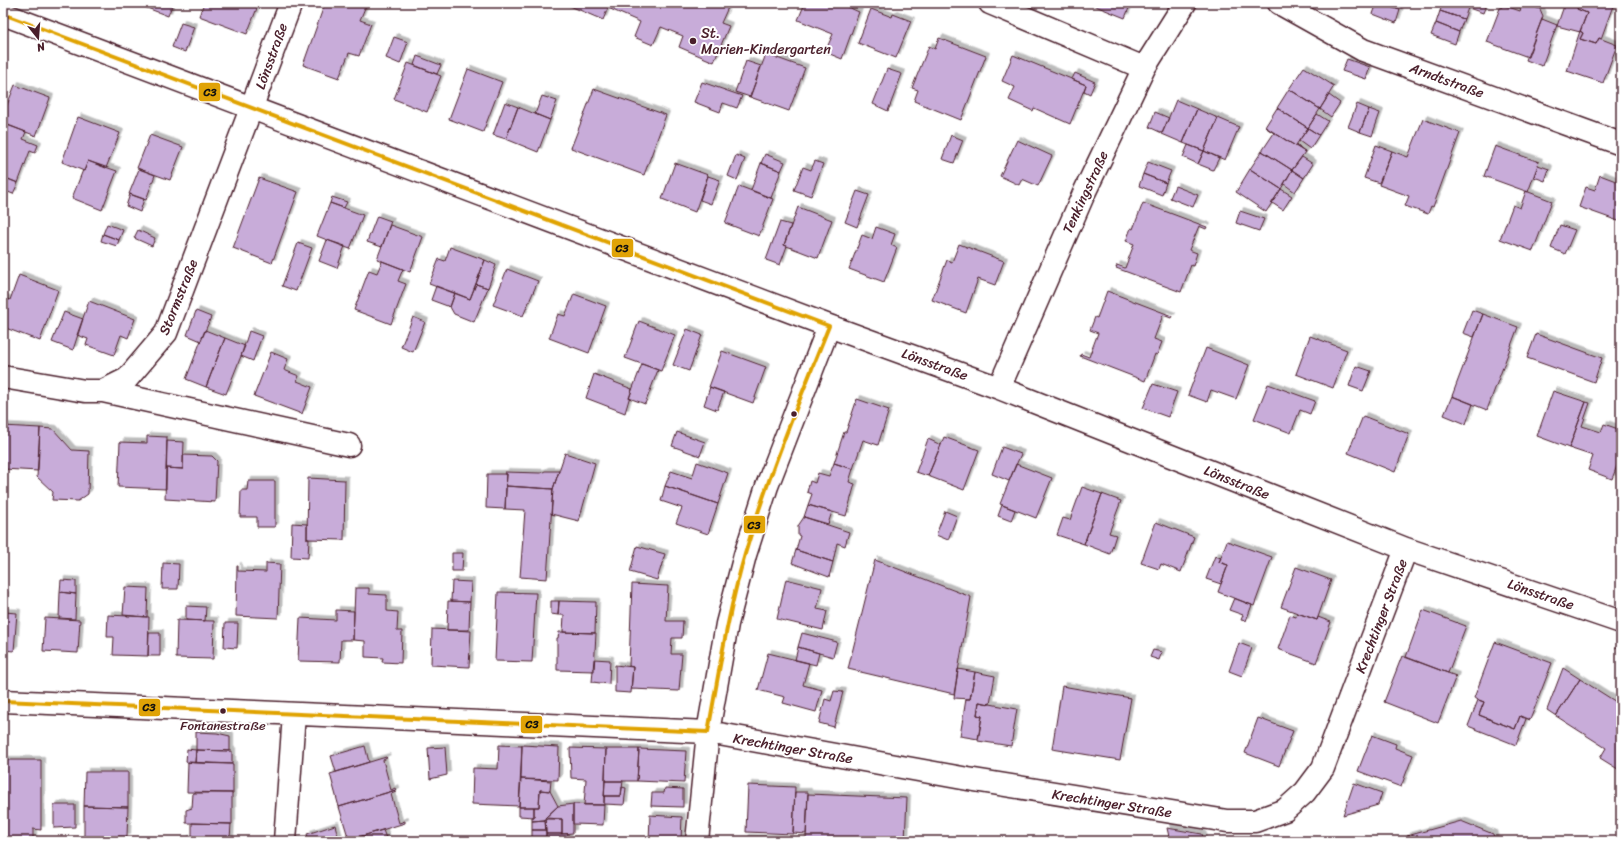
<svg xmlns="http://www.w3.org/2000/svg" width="1624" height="844" viewBox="0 0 1624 844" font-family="Sriracha,sans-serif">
<defs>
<filter id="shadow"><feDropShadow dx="3.5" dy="-3.5" stdDeviation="0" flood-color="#0004"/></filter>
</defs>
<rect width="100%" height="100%" fill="#fff"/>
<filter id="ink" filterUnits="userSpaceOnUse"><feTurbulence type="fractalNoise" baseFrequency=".025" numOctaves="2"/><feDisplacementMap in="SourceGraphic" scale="8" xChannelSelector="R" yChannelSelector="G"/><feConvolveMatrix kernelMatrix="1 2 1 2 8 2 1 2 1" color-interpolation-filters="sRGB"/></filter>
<g filter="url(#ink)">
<path fill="#c8acd9" stroke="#4a1f2b" filter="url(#shadow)" d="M 134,3 L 173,3 L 168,16 Z
M 204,3 L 259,3 L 247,34 L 199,16 Z
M 325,3 L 367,3 L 360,20 L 371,24 L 359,56 L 349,53 L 339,78 L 303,65 Z
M 563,3 L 730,3 L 721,23 L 729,26 L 714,62 L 679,47 L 683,36 L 661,27 L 653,45 L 634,37 L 640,22 L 608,8 L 603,20 Z
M 805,3 L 839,3 L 859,12 L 842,59 L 825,52 L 833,34 L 798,20 Z
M 1088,3 L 1131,3 L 1125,18 Z
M 1377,3 L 1400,10 L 1396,23 L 1373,14 Z
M 1380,3 L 1403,3 L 1400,10 Z
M 1443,3 L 1455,3 L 1468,8 L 1464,19 L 1440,11 Z
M 1461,3 L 1487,3 L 1483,13 L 1460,5 Z
M 1565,3 L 1579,3 L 1577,9 L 1587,13 L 1580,32 L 1557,26 Z
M 1580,3 L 1614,3 L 1601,39 L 1599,38 L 1596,44 L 1580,39 L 1583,33 L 1580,31 L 1587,13 L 1577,9 Z
M 1503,5 L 1520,11 L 1521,8 L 1528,5 L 1540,9 L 1543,16 L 1528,57 L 1487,42 L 1500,8 L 1501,8 Z
M 871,9 L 892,17 L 893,14 L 911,21 L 896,58 L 858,43 Z
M 1440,11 L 1464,19 L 1459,32 L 1436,23 Z
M 1542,19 L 1557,25 L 1542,66 L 1526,60 Z
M 181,23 L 194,27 L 185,52 L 172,47 Z
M 1436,23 L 1459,32 L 1455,44 L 1431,35 Z
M 1580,31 L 1583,33 L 1580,39 L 1596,44 L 1599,38 L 1617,45 L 1603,83 L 1567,71 Z
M 394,37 L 408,42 L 400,64 L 386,58 Z
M 939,38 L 986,56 L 961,120 L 914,101 L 918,90 L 912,88 L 929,46 L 935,49 Z
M 766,54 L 805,68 L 789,111 L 750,97 Z
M 1013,55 L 1086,85 L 1070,124 L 1034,108 L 1033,111 L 1009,100 L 1015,87 L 1002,81 Z
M 417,56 L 441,65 L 437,74 L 414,65 Z
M 1347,59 L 1370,67 L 1366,79 L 1342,71 Z
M 746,61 L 761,66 L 750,97 L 735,92 Z
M 408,63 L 441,76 L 427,112 L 394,99 Z
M 1304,67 L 1334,86 L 1320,109 L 1289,89 Z
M 468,69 L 502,82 L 483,132 L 449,119 Z
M 887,69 L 902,74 L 888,111 L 873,104 Z
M 1075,73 L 1095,82 L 1090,94 L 1084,91 L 1086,85 L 1072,79 Z
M 702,82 L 742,96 L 737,108 L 723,103 L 720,112 L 694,102 Z
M 15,85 L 50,98 L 36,136 L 3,123 L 3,115 Z
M 594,89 L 666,115 L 644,175 L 571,148 Z
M 1289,89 L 1320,109 L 1308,128 L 1277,108 Z
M 1329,95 L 1340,103 L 1331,117 L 1320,109 Z
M 542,96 L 557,101 L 550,120 L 535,114 Z
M 1176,100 L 1197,109 L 1183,143 L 1162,134 Z
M 505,102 L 518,107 L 506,139 L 493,135 Z
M 1357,104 L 1369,109 L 1360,132 L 1348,127 Z
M 518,107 L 550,120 L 538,152 L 506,139 Z
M 1277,108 L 1308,128 L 1296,145 L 1305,151 L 1305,152 L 1265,127 Z
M 1197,109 L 1218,118 L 1204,151 L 1183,143 Z
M 1369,109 L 1380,113 L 1372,136 L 1360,132 Z
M 1155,112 L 1169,118 L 1162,133 L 1149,127 Z
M 1317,114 L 1328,121 L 1319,135 L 1308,128 Z
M 78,117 L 120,133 L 106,168 L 88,161 L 84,171 L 62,162 Z
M 1218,118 L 1239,127 L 1225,160 L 1204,151 Z
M 1423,119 L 1460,133 L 1433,207 L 1431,206 L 1428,214 L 1405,206 L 1409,196 L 1379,185 L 1392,151 L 1408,157 Z
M 7,125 L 26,132 L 23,139 L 38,145 L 35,153 L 30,151 L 18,183 L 3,177 L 3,134 Z
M 1265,127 L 1305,152 L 1292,170 L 1262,151 L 1274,133 Z
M 1308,128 L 1319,135 L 1310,149 L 1299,141 Z
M 150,135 L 183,147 L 170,180 L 137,168 Z
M 951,135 L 963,140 L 954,163 L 942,159 Z
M 1017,140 L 1052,156 L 1038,186 L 1022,179 L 1019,185 L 1000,176 Z
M 1188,145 L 1204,151 L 1198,164 L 1183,157 Z
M 1376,145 L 1392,151 L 1379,183 L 1364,178 Z
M 1495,146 L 1539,162 L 1528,192 L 1484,176 Z
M 1204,151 L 1219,158 L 1213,170 L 1198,164 Z
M 1262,151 L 1292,170 L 1281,189 L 1250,169 Z
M 765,154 L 785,162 L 781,171 L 761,163 Z
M 736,155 L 745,159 L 737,180 L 728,176 Z
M 1302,157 L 1313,164 L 1304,178 L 1292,170 Z
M 88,161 L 117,171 L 102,210 L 72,198 L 83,170 L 84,171 Z
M 815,161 L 823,164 L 811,196 L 794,190 L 803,167 L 811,170 Z
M 1148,162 L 1171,171 L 1166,183 L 1143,174 Z
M 675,163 L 708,175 L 695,212 L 662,199 Z
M 761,163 L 781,171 L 771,198 L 751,190 Z
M 1538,165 L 1549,169 L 1545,181 L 1534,177 Z
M 139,169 L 155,175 L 146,200 L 129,194 Z
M 1250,169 L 1281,189 L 1266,212 L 1236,192 Z
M 1292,170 L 1304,178 L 1295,192 L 1284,184 Z
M 1143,174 L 1166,183 L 1162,195 L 1139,186 Z
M 1600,175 L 1621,183 L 1621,222 L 1579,207 L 1586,187 L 1595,190 Z
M 708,176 L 720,180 L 711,204 L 700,200 Z
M 3,177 L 18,183 L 13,194 L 3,190 Z
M 259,178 L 298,192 L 272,263 L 233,248 Z
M 739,186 L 773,199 L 759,236 L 725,223 Z
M 1175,186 L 1198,195 L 1193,207 L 1170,198 Z
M 1281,189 L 1292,196 L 1283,210 L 1272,203 Z
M 857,191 L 869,195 L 857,227 L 845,222 Z
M 1526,191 L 1552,201 L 1533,251 L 1500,239 L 1513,205 L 1520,208 Z
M 130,194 L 144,199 L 140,212 L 126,206 Z
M 332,197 L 347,202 L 344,208 L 330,203 Z
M 330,203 L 363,215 L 350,249 L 317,236 Z
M 1143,203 L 1207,227 L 1206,229 L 1199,226 L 1189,250 L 1197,253 L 1193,266 L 1191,265 L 1181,292 L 1116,268 L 1117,265 L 1125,268 L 1134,244 L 1126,241 L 1131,228 L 1133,229 Z
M 798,207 L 832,220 L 818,258 L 784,245 Z
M 1240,211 L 1264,219 L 1259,231 L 1236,223 Z
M 377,216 L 391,221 L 382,247 L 367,242 Z
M 780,222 L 791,225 L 784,245 L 787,246 L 780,265 L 766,260 Z
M 107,224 L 123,230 L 119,240 L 103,234 Z
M 390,225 L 423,237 L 410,272 L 377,259 Z
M 1560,225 L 1575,230 L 1565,254 L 1551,248 Z
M 876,227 L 895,234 L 891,245 L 897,248 L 884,282 L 849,269 L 862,235 L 872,239 Z
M 138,230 L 155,238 L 152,246 L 134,238 Z
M 103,234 L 119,240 L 117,246 L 101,241 Z
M 327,240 L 345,246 L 337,268 L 319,261 Z
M 298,243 L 312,248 L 296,291 L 282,286 Z
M 959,244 L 1004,261 L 995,285 L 978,279 L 966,313 L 932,300 L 947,260 L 952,262 Z
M 450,247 L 485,260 L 470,299 L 429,284 L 439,259 L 445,261 Z
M 485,260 L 496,265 L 488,288 L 476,284 Z
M 382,261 L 403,269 L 398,281 L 406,284 L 391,324 L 354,310 L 369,270 L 377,273 Z
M 507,269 L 538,281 L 523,316 L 493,305 Z
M 19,275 L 58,290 L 40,341 L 3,327 L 3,298 L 10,300 Z
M 476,284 L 488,288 L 474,322 L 454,314 L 450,307 L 455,293 L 470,299 Z
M 436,286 L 455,293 L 450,307 L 431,300 Z
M 1107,291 L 1172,316 L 1171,318 L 1163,315 L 1154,339 L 1162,342 L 1157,355 L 1155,354 L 1145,381 L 1080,356 L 1081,354 L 1089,357 L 1098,333 L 1090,330 L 1095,317 L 1097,318 Z
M 574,294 L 606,306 L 589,353 L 549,338 L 558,314 L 565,316 Z
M 89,301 L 135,319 L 128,338 L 121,335 L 114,355 L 86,345 L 88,339 L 77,335 Z
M 1472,310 L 1483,314 L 1474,337 L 1463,333 Z
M 196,311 L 211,317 L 201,341 L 187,335 Z
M 64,312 L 83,319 L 73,350 L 52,342 Z
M 1483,314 L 1518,327 L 1487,410 L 1452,396 Z
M 413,317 L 425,322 L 413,352 L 401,347 Z
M 639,321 L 675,335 L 661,371 L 625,358 Z
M 687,329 L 702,335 L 689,371 L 673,365 Z
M 205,330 L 225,338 L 206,387 L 186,379 Z
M 249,331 L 262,336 L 253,361 L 241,356 Z
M 1536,334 L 1602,358 L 1594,382 L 1527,358 Z
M 1310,336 L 1347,350 L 1333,388 L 1296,374 Z
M 225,338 L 245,346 L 226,394 L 206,387 Z
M 1206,348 L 1249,365 L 1236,399 L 1211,390 L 1207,402 L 1188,395 Z
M 722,351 L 766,367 L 753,403 L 709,387 Z
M 271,352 L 288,359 L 284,370 L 299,376 L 297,381 L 312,387 L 302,414 L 254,396 Z
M 642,364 L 658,370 L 645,404 L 629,398 Z
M 1356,366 L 1371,371 L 1363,391 L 1349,386 Z
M 594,374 L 632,389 L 625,413 L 586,398 Z
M 1153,384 L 1177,392 L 1168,417 L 1143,408 Z
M 1268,384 L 1315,401 L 1310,414 L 1300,410 L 1291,433 L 1254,419 Z
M 710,387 L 724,392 L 717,410 L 704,405 Z
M 1553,391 L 1586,402 L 1569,448 L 1537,436 Z
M 1452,396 L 1473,404 L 1466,424 L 1444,415 Z
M 857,399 L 889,410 L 878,445 L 863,440 L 853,469 L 834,463 L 844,432 L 846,432 Z
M 1586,402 L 1590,403 L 1582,426 L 1601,432 L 1604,424 L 1621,430 L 1621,455 L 1612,479 L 1588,470 L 1593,456 L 1569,448 Z
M 1363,416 L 1409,434 L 1395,472 L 1348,453 Z
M 3,426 L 40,428 L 38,471 L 3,469 Z
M 40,428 L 53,429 L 72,450 L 89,451 L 88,494 L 78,501 L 52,500 L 53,492 L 37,477 Z
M 677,432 L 705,442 L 700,456 L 672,446 Z
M 147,436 L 167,437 L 166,489 L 118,487 L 120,442 L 147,443 Z
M 944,437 L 979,450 L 964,490 L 928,476 Z
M 928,439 L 941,445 L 928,476 L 916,472 Z
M 167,441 L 184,442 L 183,469 L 166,468 Z
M 1002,447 L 1021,454 L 1009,481 L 992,474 Z
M 565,453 L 595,463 L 579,521 L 551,514 L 553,489 Z
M 183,455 L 212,456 L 217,461 L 215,502 L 165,499 L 166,468 L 183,469 Z
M 697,462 L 728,473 L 718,504 L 665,486 L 671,471 L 692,478 Z
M 834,463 L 853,469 L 849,482 L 855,484 L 846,516 L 808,505 L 812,494 L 807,492 L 810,481 L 815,483 L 818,473 L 829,476 Z
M 1016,464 L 1052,478 L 1036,518 L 1000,504 Z
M 545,471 L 559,471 L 553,489 L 506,486 L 507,474 L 505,474 L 505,472 L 541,473 Z
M 487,474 L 507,474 L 505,509 L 486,508 Z
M 308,478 L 345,480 L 344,540 L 307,539 Z
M 248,481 L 275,481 L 275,527 L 257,527 L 257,517 L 240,517 L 241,490 L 247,490 Z
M 506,486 L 553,489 L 547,579 L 520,577 L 525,510 L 505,509 Z
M 665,486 L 718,504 L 708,534 L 676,523 L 682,508 L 661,501 Z
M 1082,487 L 1102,494 L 1084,544 L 1057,535 L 1063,518 L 1070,520 Z
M 1102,494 L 1121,501 L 1109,533 L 1116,535 L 1110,554 L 1084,544 Z
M 808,505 L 832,512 L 828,524 L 804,517 Z
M 1002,505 L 1015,510 L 1011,521 L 998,516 Z
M 945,511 L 957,516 L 948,540 L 936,535 Z
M 804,517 L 849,532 L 845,546 L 837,543 L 833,562 L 796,550 L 800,536 L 798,535 L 798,526 Z
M 1156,522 L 1194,537 L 1181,572 L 1161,564 L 1159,569 L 1141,563 Z
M 292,523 L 307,524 L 307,539 L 309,539 L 308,558 L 291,557 Z
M 1227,541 L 1272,557 L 1254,606 L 1218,592 L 1228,565 L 1219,562 Z
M 637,546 L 665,554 L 657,580 L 630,572 Z
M 796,550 L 833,562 L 829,577 L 792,563 Z
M 452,553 L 463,553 L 462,571 L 452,571 Z
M 1215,556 L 1221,558 L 1219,562 L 1228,565 L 1221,584 L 1206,579 Z
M 875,560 L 971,597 L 954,694 L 848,669 Z
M 163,563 L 179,564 L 178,589 L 162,589 Z
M 266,563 L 280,564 L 278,618 L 236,616 L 237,566 L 238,566 L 238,571 L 266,572 Z
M 1296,567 L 1331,580 L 1317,620 L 1281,607 Z
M 786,579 L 822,588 L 817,609 L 827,611 L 823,630 L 777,619 Z
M 61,580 L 76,581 L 76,594 L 60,592 Z
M 452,581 L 471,582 L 470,602 L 451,601 Z
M 632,584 L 668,586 L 666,621 L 683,621 L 682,638 L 672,638 L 671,654 L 682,654 L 679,691 L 631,689 L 633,667 L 629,666 Z
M 125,587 L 148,588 L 147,617 L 123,615 Z
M 355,588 L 369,588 L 369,594 L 387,595 L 387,611 L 398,612 L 397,631 L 402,631 L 401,663 L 382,662 L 383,658 L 365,657 L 365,641 L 353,640 Z
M 60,592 L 76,594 L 75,619 L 59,618 Z
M 498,592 L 536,593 L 532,662 L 495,661 Z
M 3,595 L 5,595 L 4,612 L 17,613 L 14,651 L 3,650 Z
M 1234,598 L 1252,605 L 1246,621 L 1241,620 L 1243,615 L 1229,610 Z
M 448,601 L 470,602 L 469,630 L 447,630 Z
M 551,601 L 559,601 L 558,615 L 551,614 Z
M 559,601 L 596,602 L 595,633 L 563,632 L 564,615 L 558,615 Z
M 186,606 L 206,607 L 205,621 L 186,620 Z
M 336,610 L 354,611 L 353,640 L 341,640 L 340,662 L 298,661 L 300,618 L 336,620 Z
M 1423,610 L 1466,626 L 1448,673 L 1406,657 Z
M 1297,613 L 1317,620 L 1318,617 L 1331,622 L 1316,663 L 1278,649 L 1290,615 L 1296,617 Z
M 108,615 L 149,617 L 148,656 L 113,655 L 114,637 L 107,637 Z
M 45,618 L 80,620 L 78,653 L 43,651 Z
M 177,620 L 214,621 L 213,659 L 176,658 Z
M 225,623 L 238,623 L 237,648 L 224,647 Z
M 432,629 L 471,631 L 469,667 L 431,665 Z
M 559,632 L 596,633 L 594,671 L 557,670 L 557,638 L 558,638 Z
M 149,633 L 160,633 L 160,656 L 148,656 Z
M 802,633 L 837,642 L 833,657 L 798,647 Z
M 1495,642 L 1552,663 L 1530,720 L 1520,716 L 1515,729 L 1479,715 L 1484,702 L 1474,698 Z
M 1239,643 L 1252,648 L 1242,676 L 1229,671 Z
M 798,647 L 819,653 L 816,665 L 795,660 Z
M 1153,650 L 1162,652 L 1159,660 L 1150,657 Z
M 768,653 L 809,663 L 803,685 L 822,690 L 816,712 L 783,703 L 785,697 L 758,690 Z
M 1402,656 L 1456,676 L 1438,723 L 1384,702 Z
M 594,659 L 610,660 L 609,684 L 592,682 Z
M 615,665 L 633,667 L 631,693 L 615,692 Z
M 1563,668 L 1580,679 L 1556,716 L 1547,710 Z
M 958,669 L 975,672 L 970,699 L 954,698 Z
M 975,672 L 995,676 L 990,704 L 979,702 L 977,715 L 982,716 L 978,739 L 960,736 L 966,699 L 970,699 Z
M 1580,679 L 1621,705 L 1621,771 L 1600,758 L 1606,748 L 1556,716 Z
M 1062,686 L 1131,698 L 1120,760 L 1052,749 Z
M 834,691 L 843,692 L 834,727 L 819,723 L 825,699 L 831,701 Z
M 1478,700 L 1484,702 L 1479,715 L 1515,729 L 1520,716 L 1526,719 L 1516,745 L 1468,726 Z
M 979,702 L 1017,709 L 1011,746 L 978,741 L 982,716 L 977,715 Z
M 1258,718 L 1293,731 L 1279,766 L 1245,753 Z
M 196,732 L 217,733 L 230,736 L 230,751 L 196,750 Z
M 1372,735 L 1396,744 L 1395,748 L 1413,755 L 1401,787 L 1358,771 Z
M 499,745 L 522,746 L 519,806 L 472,804 L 473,768 L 498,769 Z
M 522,745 L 559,747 L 558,780 L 521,779 Z
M 365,746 L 369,762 L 336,772 L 331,756 Z
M 445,747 L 447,775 L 430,779 L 428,748 Z
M 570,748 L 606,749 L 604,805 L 584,805 L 586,779 L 571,778 Z
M 187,749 L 196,750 L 195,763 L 186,762 Z
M 606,749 L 639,749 L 637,781 L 605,781 Z
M 639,749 L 686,751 L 684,783 L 637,781 Z
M 196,750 L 232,751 L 232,764 L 195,763 Z
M 386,757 L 387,758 L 383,760 L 391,790 L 395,788 L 396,790 L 339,807 L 330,774 Z
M 3,760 L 41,760 L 41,830 L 33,829 L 33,841 L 6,841 L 5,829 L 3,829 Z
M 188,762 L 233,764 L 233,793 L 187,792 Z
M 85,772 L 128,772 L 128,807 L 84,806 Z
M 521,779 L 551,781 L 550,791 L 540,790 L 539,807 L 519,807 Z
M 605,781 L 623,781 L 621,796 L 604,796 Z
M 1354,783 L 1382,793 L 1378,805 L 1343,815 Z
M 748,785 L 795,787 L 793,834 L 746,832 Z
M 622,787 L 626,788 L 624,805 L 604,804 L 604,796 L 621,796 Z
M 665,788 L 683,789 L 683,807 L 651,806 L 652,793 L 664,793 Z
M 396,790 L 396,792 L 391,794 L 399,823 L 405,821 L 405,823 L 349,840 L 339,807 Z
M 540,790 L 550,791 L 558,806 L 545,818 L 545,820 L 532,821 L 532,817 L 534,817 L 534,807 L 539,807 Z
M 795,792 L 808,792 L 806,834 L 793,833 Z
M 193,793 L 232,793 L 232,824 L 186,823 L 186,810 L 192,808 Z
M 808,794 L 907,798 L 905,841 L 806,840 Z
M 573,804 L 573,833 L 562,834 L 562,819 L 545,818 L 558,806 Z
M 573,804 L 604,805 L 603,825 L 573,824 Z
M 54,805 L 75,805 L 75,827 L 54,828 Z
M 84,806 L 128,807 L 127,837 L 84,837 Z
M 519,807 L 534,807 L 534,817 L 519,816 Z
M 650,815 L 682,817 L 681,841 L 649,841 Z
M 545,819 L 562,819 L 562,834 L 546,834 Z
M 545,820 L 546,830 L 532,830 L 532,821 Z
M 1461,821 L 1493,834 L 1495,841 L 1408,841 L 1407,836 Z
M 192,823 L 231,824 L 230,839 L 231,841 L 185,841 L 185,839 L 192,838 Z
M 335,825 L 339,840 L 348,838 L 349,840 L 309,841 L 307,834 Z
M 1167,828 L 1202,834 L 1204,841 L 1170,841 Z
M 3,829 L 5,829 L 6,841 L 3,841 Z
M 383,830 L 387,841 L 346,841 L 349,840 Z
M 532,830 L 546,830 L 546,841 L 532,841 Z
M 546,834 L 568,834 L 568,841 L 546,841 Z
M 88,837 L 122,837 L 122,841 L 88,841 Z
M 746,838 L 783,839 L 783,841 L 745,841 Z"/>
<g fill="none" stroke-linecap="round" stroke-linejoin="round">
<defs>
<path id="minor" d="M 990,3 L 1144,68
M 1279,3 L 1363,50 L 1621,144
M 3,14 L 829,326 L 999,388 L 1406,549 L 1621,622
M 3,377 L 85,391 L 103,391 L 127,379 L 166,333 L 291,3
M 999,388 L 1085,191 L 1144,68 L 1185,3
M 103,391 L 349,445
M 3,701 L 708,732 L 968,779 L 1227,821 L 1255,821 L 1285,810 L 1305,792 L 1323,768 L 1406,549
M 285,841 L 294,714
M 697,841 L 708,732 L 727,624 L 745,555 L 767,486 L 829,326"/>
</defs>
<use href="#minor" stroke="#4a1f2b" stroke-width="25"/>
<path stroke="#4a1f2b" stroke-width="2.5" stroke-dasharray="1 3" stroke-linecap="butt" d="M 1616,647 L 1621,654"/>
<use href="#minor" stroke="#fff" stroke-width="22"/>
<defs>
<path id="bus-1" d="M 3,14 L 829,326
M 3,701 L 708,732
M 708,732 C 719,672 728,612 745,554 C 768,476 799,401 829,326"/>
</defs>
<use href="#bus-1" stroke="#fff" stroke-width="7"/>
<use href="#bus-1" stroke="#e0a306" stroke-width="4"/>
</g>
</g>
<g fill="#4a1f2b" stroke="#fff" stroke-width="1.5">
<circle cx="693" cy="41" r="4"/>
<circle cx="794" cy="414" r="3.5"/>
<circle cx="223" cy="711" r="3.5"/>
</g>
<g text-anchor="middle" stroke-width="4" stroke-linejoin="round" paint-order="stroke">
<g font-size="13" fill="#4a1f2b" stroke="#fff">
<text x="223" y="730">Fontanestraße</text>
</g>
<g font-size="14" fill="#4a1f2b" stroke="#fff" text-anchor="start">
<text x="701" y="38">St.<tspan x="701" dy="16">Marien-Kindergarten</tspan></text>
</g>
<g font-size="14" fill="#4a1f2b" stroke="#fff">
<text transform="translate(271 56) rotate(-70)" y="5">Lönsstraße</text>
<text transform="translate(1447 80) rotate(20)" y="5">Arndtstraße</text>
<text transform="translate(1085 192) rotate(-65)" y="5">Tenkingstraße</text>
<text transform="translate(178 297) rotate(-68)" y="5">Stormstraße</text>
<text transform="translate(935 364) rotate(20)" y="5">Lönsstraße</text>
<text transform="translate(1237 482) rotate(22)" y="5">Lönsstraße</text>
<text transform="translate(1541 594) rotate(19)" y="5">Lönsstraße</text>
<text transform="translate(1381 616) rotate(-69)" y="5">Krechtinger Straße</text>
<text transform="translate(793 748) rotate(10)" y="5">Krechtinger Straße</text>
<text transform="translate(1112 803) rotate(9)" y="5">Krechtinger Straße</text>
</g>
</g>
<g stroke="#fff" stroke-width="1.5">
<rect x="198" y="82" width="23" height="20" rx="4" fill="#e0a306"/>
<rect x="611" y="238" width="23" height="20" rx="4" fill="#e0a306"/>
<rect x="743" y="515" width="23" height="19" rx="4" fill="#e0a306"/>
<rect x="138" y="698" width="23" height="19" rx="4" fill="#e0a306"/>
<rect x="520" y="715" width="23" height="19" rx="4" fill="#e0a306"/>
</g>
<g font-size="11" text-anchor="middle" font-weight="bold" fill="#111">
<text x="210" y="96">C3</text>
<text x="622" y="252">C3</text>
<text x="754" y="529">C3</text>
<text x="149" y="711">C3</text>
<text x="532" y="728">C3</text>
</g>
<rect width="1624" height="844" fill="none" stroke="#fff" stroke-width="16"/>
<rect x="8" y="8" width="1608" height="828" fill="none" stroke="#4a1f2b" stroke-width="1.5" filter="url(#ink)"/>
<g transform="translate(38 38) rotate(163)" stroke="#ffffff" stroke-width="3" paint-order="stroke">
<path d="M0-3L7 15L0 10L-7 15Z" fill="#4a1f2b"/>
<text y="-6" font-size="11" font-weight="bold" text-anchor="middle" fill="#4a1f2b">N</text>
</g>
</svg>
